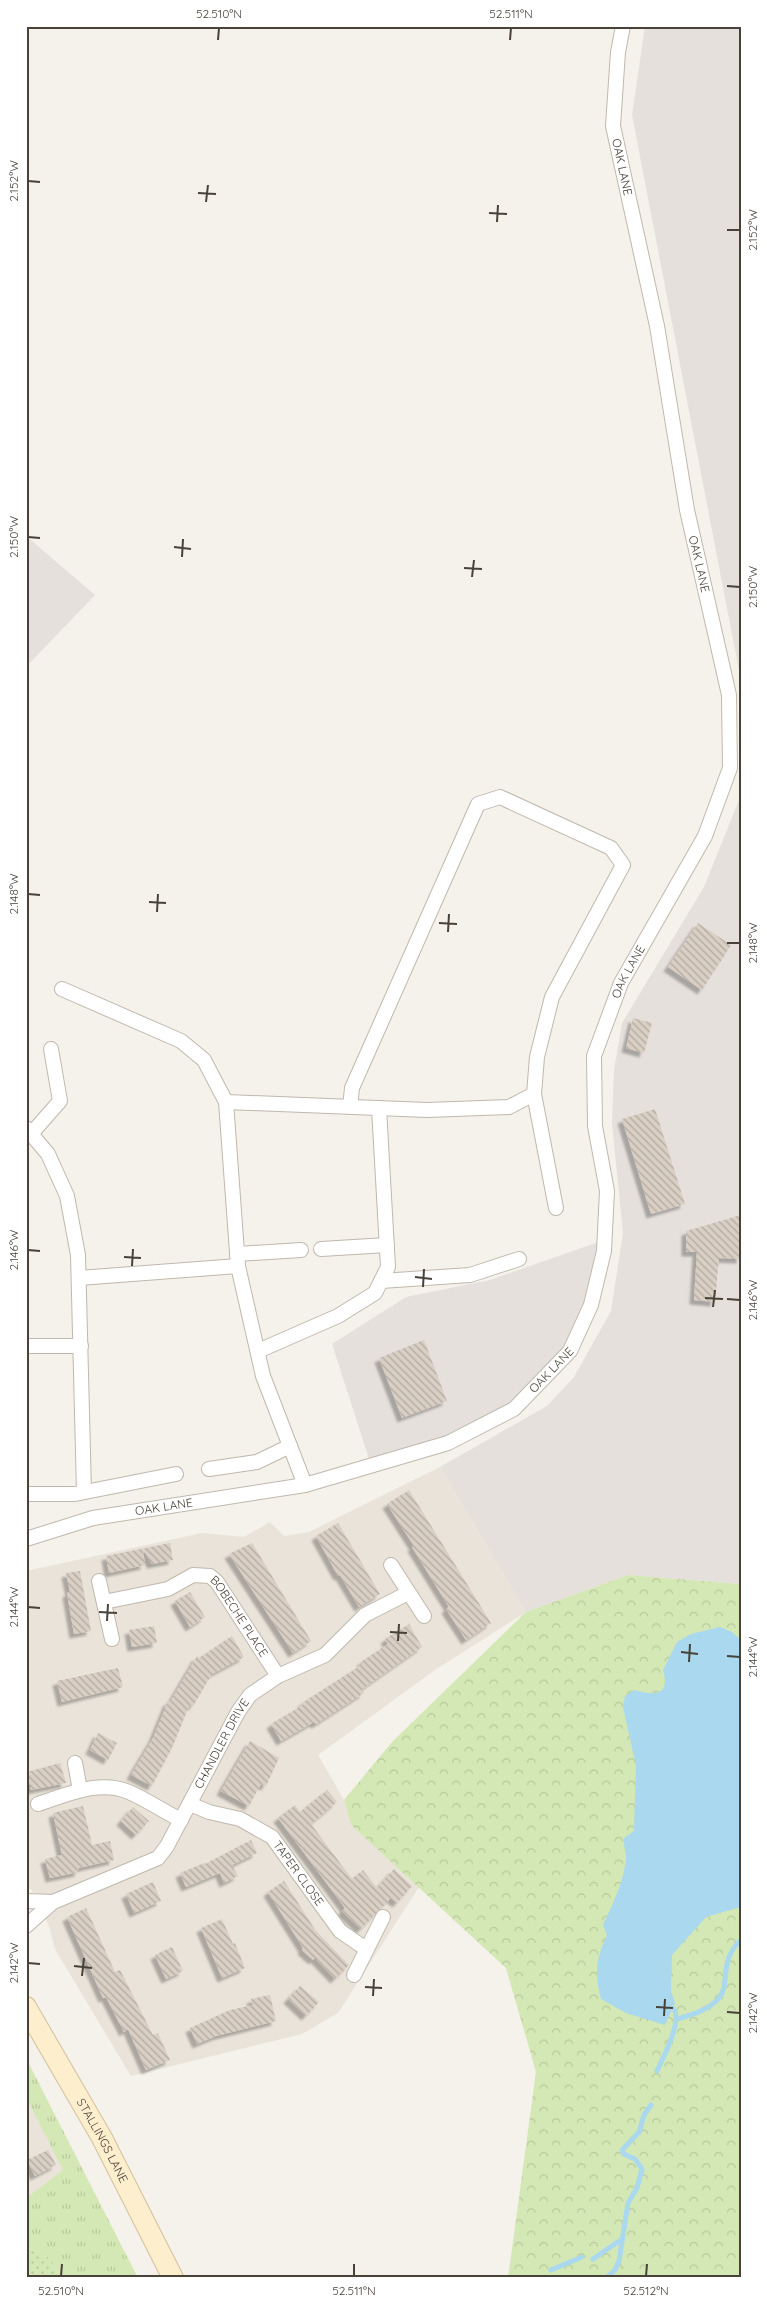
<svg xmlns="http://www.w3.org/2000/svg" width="767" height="2304" viewBox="0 0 767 2304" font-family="Quicksand,sans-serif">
<defs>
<pattern id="grass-tufts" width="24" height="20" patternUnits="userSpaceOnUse" patternTransform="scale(1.25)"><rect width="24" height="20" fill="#d4e8b5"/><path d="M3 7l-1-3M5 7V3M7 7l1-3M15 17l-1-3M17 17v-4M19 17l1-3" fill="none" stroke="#b8c89c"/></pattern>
<pattern id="forest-crowns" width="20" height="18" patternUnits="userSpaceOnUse" patternTransform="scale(1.25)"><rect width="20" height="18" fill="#d4e8b5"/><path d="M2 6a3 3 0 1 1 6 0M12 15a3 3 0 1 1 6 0" fill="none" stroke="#b8c89c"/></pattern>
<pattern id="park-dots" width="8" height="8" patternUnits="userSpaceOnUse" patternTransform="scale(1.25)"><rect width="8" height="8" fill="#d4e8b5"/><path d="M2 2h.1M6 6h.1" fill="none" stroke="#b8c89c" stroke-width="1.8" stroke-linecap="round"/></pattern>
<pattern id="building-back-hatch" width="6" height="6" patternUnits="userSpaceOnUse" patternTransform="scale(1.25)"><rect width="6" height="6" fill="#d9cfc4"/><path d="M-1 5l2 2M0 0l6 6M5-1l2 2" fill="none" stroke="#b2aaa0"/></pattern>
<filter id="shadow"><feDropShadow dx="-4.5" dy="4.5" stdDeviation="1" flood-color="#0004"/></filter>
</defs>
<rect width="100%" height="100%" fill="#f5f1eb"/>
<path fill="#e9e3d9" d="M 440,1467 L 526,1612 L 435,1670 L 318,1755 L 344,1800 L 351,1825 L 419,1887 L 338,2013 L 302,2034 L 131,2076 L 55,1949 L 49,1926 L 31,1889 L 26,1888 L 26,1571 L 202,1533 L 244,1537 L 270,1522 L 284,1536 L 309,1532 Z
M 26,2097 L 64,2170 L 26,2198 Z"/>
<path fill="#e5e0dc" d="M 645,26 L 741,26 L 741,681 L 632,115 Z
M 26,536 L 95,595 L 26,667 Z
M 741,795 L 741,1584 L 628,1575 L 526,1612 L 440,1467 L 547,1406 L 574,1377 L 611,1311 L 623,1233 L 612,1123 L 614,1070 L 622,1023 L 704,887 Z
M 604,1240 L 570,1351 L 514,1409 L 448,1443 L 371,1465 L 332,1344 L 406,1297 L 490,1280 Z"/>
<path fill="url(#grass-tufts)" d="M 26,2058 L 138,2278 L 60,2278 C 54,2259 45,2252 26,2248 L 26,2198 L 63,2170 L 26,2097 Z"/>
<path fill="url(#forest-crowns)" d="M 628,1575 L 741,1584 L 741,2278 L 508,2278 L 536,2072 L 506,1968 L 351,1825 L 344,1800 L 392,1742 L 526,1612 Z"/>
<path fill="url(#park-dots)" d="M 26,2248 C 45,2252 54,2259 60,2278 L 26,2278 Z"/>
<path fill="#aad8ef" d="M 720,1627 L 732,1632 L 741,1640 L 741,1907 L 706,1917 L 672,1955 L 671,1991 L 675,2003 L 665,2025 L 626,2013 L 601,1999 C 594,1973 596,1959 607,1935 L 603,1925 C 613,1903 624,1882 626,1858 C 626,1851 623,1845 624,1838 L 634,1831 L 636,1766 L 623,1707 L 625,1696 L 634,1690 C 654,1696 671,1696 663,1670 L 677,1642 L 691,1634 Z"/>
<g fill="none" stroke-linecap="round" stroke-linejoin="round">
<path stroke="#aad8ef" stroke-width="5" d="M 677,2019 C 691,2015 709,2010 719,1998 C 731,1983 718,1961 741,1940
M 657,2071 C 663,2058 682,2022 674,2009
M 593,2259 L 622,2239
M 551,2270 L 582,2257
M 606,2278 L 615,2270 L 619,2261 L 628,2203 L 637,2188 L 642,2169 L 635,2159 L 624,2154 L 622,2150 L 639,2132 L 644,2115 L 651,2105"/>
</g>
<path fill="url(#building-back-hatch)" filter="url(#shadow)" d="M 698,923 L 731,945 L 702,990 L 668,967 Z
M 633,1018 L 652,1023 L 644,1053 L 626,1048 Z
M 655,1109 L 685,1204 L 651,1214 L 622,1119 Z
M 741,1215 L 741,1259 L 719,1258 L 715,1302 L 694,1300 L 697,1252 L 686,1252 L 686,1231 Z
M 424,1340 L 447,1401 L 402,1418 L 379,1358 Z
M 409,1490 L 491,1623 L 466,1640 L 446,1609 L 449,1607 L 412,1547 L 414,1546 L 387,1504 Z
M 338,1523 L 380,1594 L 359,1607 L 340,1575 L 338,1576 L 316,1536 Z
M 170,1543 L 173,1560 L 152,1564 L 143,1549 L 145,1565 L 109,1573 L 106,1556 Z
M 252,1543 L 311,1641 L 293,1653 L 229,1554 Z
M 80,1571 L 91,1631 L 74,1634 L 67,1593 L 70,1592 L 66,1573 Z
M 190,1592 L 205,1617 L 190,1627 L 175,1601 Z
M 409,1624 L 422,1647 L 362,1689 L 364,1693 L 316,1724 L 314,1722 L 281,1741 L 271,1724 L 303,1705 L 302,1703 L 363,1664 L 361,1662 L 388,1644 L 385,1639 Z
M 154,1626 L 157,1643 L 132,1647 L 129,1630 Z
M 232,1636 L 244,1657 L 212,1674 L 193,1706 L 190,1704 L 172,1748 L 152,1786 L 131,1775 L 153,1738 L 168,1701 L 170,1702 L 197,1656 L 199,1658 Z
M 118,1668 L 123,1687 L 62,1702 L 57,1681 Z
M 98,1733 L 117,1743 L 108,1760 L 90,1750 Z
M 250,1741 L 279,1758 L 266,1786 L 261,1784 L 249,1806 L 221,1791 Z
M 60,1763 L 66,1783 L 31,1790 L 27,1772 Z
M 327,1790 L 337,1802 L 311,1824 L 352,1879 L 363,1870 L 377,1888 L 394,1869 L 412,1886 L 397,1903 L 391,1898 L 361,1929 L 342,1911 L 345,1908 L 278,1818 L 295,1805 L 300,1812 Z
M 83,1806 L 92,1845 L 110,1841 L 114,1860 L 79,1868 L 79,1872 L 50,1878 L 45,1859 L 62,1855 L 53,1813 Z
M 133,1807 L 149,1821 L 136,1835 L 121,1821 Z
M 251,1840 L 257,1853 L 232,1865 L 238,1876 L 224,1883 L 220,1873 L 186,1887 L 180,1873 L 204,1863 L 205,1864 Z
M 284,1881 L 316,1931 L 349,1965 L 335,1979 L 315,1958 L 313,1960 L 302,1950 L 303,1948 L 268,1892 Z
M 153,1882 L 161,1901 L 134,1913 L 126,1894 Z
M 86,1908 L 115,1972 L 120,1970 L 153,2035 L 158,2033 L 170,2060 L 146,2070 L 128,2029 L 124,2032 L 106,1997 L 103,1998 L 67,1917 Z
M 222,1919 L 233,1944 L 235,1943 L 245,1968 L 222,1978 L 201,1928 Z
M 172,1947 L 183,1971 L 166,1979 L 155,1955 Z
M 300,1986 L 319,2002 L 306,2016 L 288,1999 Z
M 270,1995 L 276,2021 L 216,2036 L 197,2044 L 190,2028 L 230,2010 L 253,2005 L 251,1999 Z
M 48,2150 L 56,2165 L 35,2176 L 27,2160 Z"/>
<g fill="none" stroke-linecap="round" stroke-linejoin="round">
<defs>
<g id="minor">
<path d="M 62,989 L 181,1041 L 204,1060 L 226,1102 L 238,1266 L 263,1376 L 305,1485"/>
<path d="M 534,1094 L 556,1208"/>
<path d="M 226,1102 L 427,1110 L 509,1107 L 534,1094 L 537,1057 L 552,997 L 623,865 L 611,848 L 500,797 L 478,804 L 352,1088 L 350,1107"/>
<path d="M 26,1128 L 48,1154 L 67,1196 L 78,1255 L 84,1492"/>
<path d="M 26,1133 L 31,1134 L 60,1101 L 51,1049"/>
<path d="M 321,1249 L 387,1245"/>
<path d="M 237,1254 L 301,1250"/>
<path d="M 79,1278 L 238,1266"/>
<path d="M 381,1281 L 470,1275 L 519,1259"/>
<path d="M 26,1346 L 81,1346"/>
<path d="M 258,1351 L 338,1316 L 375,1293 L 388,1267 L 379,1108"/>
<path d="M 209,1469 L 257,1462 L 290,1446"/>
<path d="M 26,1494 L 75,1494 L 176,1474"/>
<path id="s1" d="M 26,1539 L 93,1518 L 305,1485 L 448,1443 L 514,1409 L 570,1351 L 591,1305 L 604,1251 L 607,1191 L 595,1126 L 594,1056 L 621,983 L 705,836 L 730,768 L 729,695 L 687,510 L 657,326 L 613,126 L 618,52 L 623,26"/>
<path d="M 391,1565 L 424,1616"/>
<path d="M 99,1581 L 112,1639"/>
<path id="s2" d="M 104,1602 L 168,1589 L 193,1575 L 210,1576 L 217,1582 L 278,1676"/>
<path d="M 75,1763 L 80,1790"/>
<path d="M 38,1804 C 66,1795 99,1779 129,1792 C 147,1800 163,1811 181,1820"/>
<path id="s3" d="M 190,1804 L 209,1812 L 240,1819 L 272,1837 L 340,1931 L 366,1949"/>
<path d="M 26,1901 L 53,1902"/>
<path id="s4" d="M 26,1926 L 53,1902 L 158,1858 L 167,1846 L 238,1712 L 250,1695 L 278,1676 L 325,1655 L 365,1615 L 408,1593"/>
<path d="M 354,1975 L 383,1917"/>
</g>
<g id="secondary">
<path id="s5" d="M 26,2007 L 102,2138 L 173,2278"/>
</g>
</defs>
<use href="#minor" stroke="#c0b8ad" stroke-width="16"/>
<use href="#secondary" stroke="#d3c19c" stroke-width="22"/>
<use href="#minor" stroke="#fff" stroke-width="14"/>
<use href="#secondary" stroke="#fdeecd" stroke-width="20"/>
</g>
<path fill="none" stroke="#494239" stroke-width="2" d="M 218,40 L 219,28M 510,40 L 511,28M 28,181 L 40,182M 198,193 L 216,194M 206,202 L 208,185M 489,213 L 507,214M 497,222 L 498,205M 727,230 L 740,230M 28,537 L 40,538M 174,547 L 191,549M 182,557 L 183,539M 464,568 L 482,569M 472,577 L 474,560M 727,586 L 740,587M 28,894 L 40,895M 149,902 L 166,903M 157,912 L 158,894M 439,923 L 457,924M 448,932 L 449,914M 727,943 L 740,943M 28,1250 L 40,1251M 124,1257 L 141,1258M 132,1266 L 133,1249M 415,1277 L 432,1279M 423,1287 L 424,1269M 705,1298 L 723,1299M 727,1299 L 740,1300M 713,1307 L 715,1290M 28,1607 L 40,1608M 99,1612 L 117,1613M 107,1621 L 108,1604M 390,1632 L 407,1633M 398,1641 L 399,1624M 681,1652 L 698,1654M 727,1656 L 740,1657M 689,1662 L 690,1644M 28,1963 L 40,1964M 74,1966 L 92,1968M 82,1976 L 84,1958M 365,1987 L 382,1988M 373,1996 L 374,1979M 656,2007 L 673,2008M 727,2012 L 740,2013M 664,2016 L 665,1999M 61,2276 L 62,2264M 354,2276 L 354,2264M 646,2276 L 647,2264"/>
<g text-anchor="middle" stroke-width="5" stroke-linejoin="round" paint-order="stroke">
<g font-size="12" fill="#494239" stroke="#fff">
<text transform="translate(622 167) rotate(78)" y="4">OAK LANE</text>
<text transform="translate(699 564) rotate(77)" y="4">OAK LANE</text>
<text dy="4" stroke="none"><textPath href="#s1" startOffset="982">OAK LANE</textPath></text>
<text dy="4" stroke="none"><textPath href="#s1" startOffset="562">OAK LANE</textPath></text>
<text dy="4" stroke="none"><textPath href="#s1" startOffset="142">OAK LANE</textPath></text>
<text dy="4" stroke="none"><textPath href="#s2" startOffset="161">BOBECHE PLACE</textPath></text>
<text dy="4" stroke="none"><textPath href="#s4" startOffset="281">CHANDLER DRIVE</textPath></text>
<text dy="4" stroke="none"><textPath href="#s3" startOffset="134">TAPER CLOSE</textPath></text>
<text dy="4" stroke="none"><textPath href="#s5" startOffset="154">STALLINGS LANE</textPath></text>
</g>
</g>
<rect width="767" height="2304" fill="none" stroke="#ffffff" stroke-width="55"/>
<rect x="28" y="28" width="712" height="2248" fill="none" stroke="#494239" stroke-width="2"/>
<g font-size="12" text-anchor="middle" fill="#494239">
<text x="219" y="18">52.510°N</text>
<text x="511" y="18">52.511°N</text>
<text transform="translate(14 181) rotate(-90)" y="4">2.152°W</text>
<text transform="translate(753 230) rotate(-90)" y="4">2.152°W</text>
<text transform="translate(14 537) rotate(-90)" y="4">2.150°W</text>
<text transform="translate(753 587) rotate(-90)" y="4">2.150°W</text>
<text transform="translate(14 894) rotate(-90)" y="4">2.148°W</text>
<text transform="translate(753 943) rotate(-90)" y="4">2.148°W</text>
<text transform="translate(14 1250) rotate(-90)" y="4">2.146°W</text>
<text transform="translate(753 1300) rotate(-90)" y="4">2.146°W</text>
<text transform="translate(14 1607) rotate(-90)" y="4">2.144°W</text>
<text transform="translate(753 1657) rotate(-90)" y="4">2.144°W</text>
<text transform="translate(14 1963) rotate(-90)" y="4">2.142°W</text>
<text transform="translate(753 2013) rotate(-90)" y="4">2.142°W</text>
<text x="61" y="2295">52.510°N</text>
<text x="354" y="2295">52.511°N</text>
<text x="646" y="2295">52.512°N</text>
</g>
</svg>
